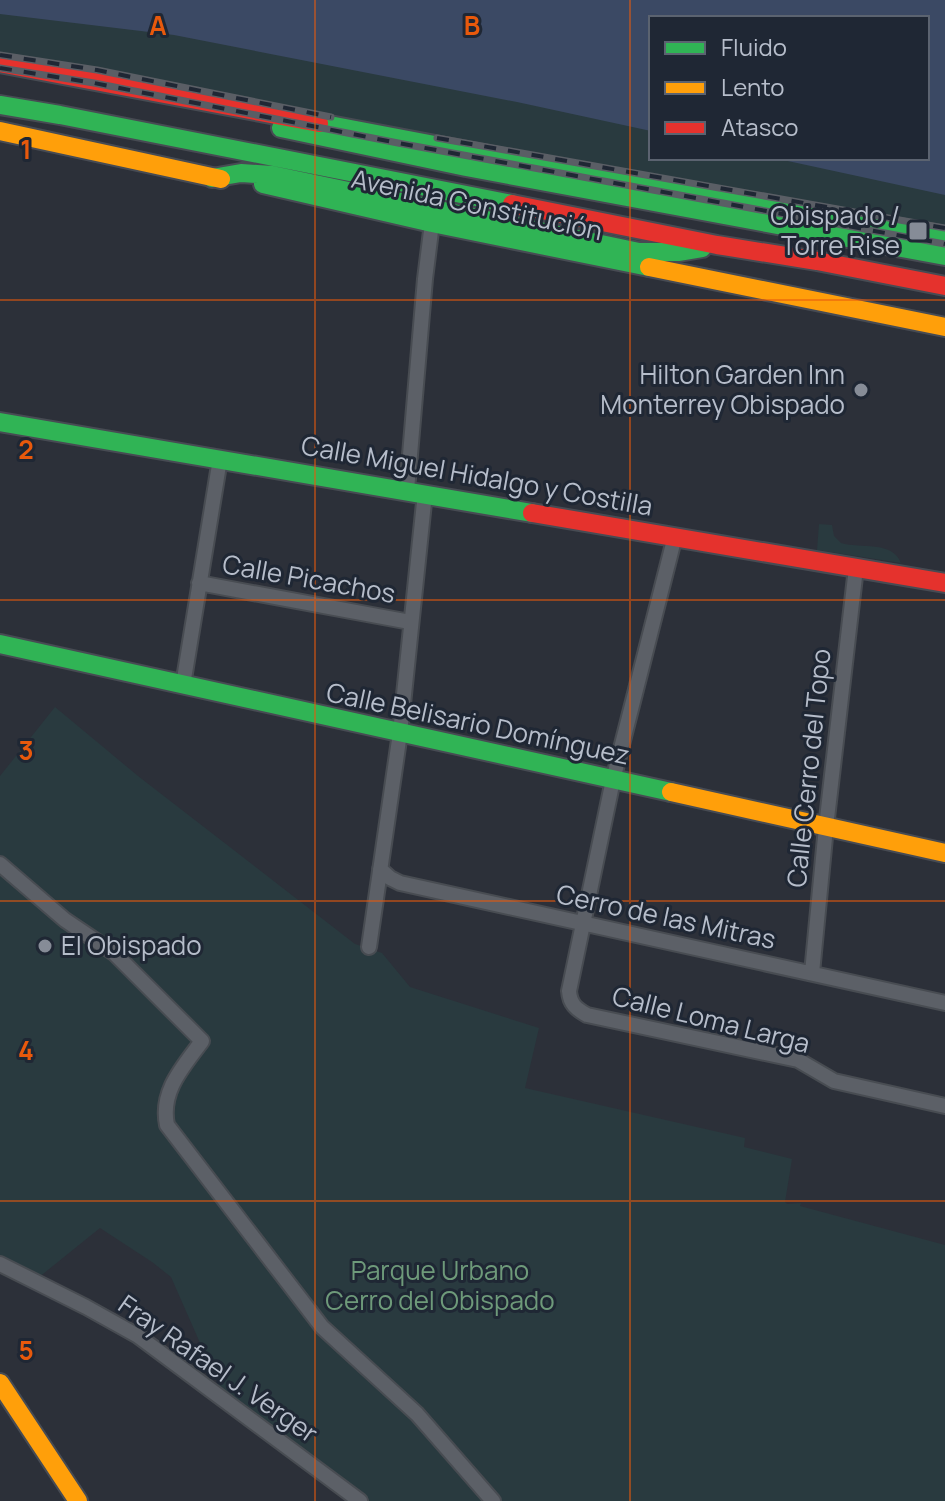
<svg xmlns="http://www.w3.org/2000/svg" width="945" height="1501" viewBox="0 0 945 1501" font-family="Manrope,sans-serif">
<rect width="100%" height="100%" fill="#2c3039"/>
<path fill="#293a3f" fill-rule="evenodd" d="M 0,0 L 945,0 L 945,227 L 0,61 ZM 651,18 L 927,18 L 927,158 L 651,158 Z
M 819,524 L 832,525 L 834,536 L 841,543 C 861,549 892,540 901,563 L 817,550 Z
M 55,707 L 138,776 L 355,944 L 382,953 L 410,987 L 539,1028 L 525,1088 L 745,1138 L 744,1147 L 792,1159 L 785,1202 L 787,1204 L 801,1203 L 800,1206 L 945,1245 L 945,1501 L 370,1501 L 219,1386 L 171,1277 L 152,1262 L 100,1228 L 33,1282 L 0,1262 L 0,776 Z"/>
<path fill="#3b4964" d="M 0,0 L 945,0 L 945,195 L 774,158 L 927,158 L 927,18 L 651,18 L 651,131 L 517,102 L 174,35 L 0,14 Z"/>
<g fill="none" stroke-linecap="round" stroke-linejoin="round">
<defs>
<path id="street" d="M 407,490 L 425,279 L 432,223
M 675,536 L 613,780 L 569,991 C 570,1004 576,1009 587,1015 L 798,1060 L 834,1081 L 945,1106
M 199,583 L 410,622
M 183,685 L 220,459
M 0,864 L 65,920 L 114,953 L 202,1041 C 183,1067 160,1091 167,1125 L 322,1327 L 417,1414 L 493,1501
M 380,869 L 390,878 L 400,883 L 945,1003
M 369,947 L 400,733 L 425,493
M 812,973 L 826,827 L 856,568
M 0,1264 L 86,1307 L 138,1336 L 360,1501"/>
<path id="fast" d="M 0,105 L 60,115 L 512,204
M 319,123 L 540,165 L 945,236
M 281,128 L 466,167 L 945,256
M 212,178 L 241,173 L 272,175 L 639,252 L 678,252 L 702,248
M 263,184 L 432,223 L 649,267
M 0,422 L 532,513
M 0,644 L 671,792"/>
<path id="slow" d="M 0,131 L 221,179
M 649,267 L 945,327
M 671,792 L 945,853
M 0,1383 L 78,1501"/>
<path id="jam" d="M 0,63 L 319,123
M 512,204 L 717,245 L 817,261 L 945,286
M 532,513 L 945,583"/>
</defs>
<use href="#street" stroke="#484c52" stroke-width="18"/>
<use href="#fast" stroke="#474b53" stroke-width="22"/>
<use href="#slow" stroke="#474b53" stroke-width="22"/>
<use href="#jam" stroke="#474b53" stroke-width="22"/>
<use href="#street" stroke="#5c6067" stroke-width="14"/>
<use href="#fast" stroke="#30b455" stroke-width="18"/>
<use href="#slow" stroke="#ff9f0a" stroke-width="18"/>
<use href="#jam" stroke="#e5322d" stroke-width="18"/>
<defs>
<path id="rail" d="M 0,55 L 97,70 L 331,117
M 0,68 L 94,83 L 398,143 L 945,244
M 437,138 L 945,228"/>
</defs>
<use href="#rail" stroke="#5a5e65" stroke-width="7"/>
<use href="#rail" stroke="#1f2734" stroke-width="4" stroke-dasharray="12" stroke-linecap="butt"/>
</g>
<path fill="none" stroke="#e8590c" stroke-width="2" stroke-opacity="0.55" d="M 315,0 L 315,1501M 630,0 L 630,1501M 0,300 L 945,300M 0,600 L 945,600M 0,901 L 945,901M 0,1201 L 945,1201"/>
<g fill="#868c97" stroke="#1f2734" stroke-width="3">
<rect x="908" y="221" width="20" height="20" rx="4"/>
<circle cx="861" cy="390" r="8"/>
<circle cx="45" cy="946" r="8"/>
</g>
<g text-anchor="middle" stroke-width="6" stroke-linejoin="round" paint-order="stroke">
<g font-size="26" fill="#b6bdca" stroke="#1f2734">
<text transform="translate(477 205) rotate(12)" y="9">Avenida Constitución</text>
<text transform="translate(477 476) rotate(10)" y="9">Calle Miguel Hidalgo y Costilla</text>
<text transform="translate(309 579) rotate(10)" y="9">Calle Picachos</text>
<text transform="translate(478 724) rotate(12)" y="9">Calle Belisario Domínguez</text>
<text transform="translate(809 768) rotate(-84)" y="9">Calle Cerro del Topo</text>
<text transform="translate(666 917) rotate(12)" y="9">Cerro de las Mitras</text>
<text transform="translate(711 1020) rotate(14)" y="9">Calle Loma Larga</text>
<text transform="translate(218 1369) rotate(35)" y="9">Fray Rafael J. Verger</text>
</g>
<g font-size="26" fill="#b6bdca" stroke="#1f2734" text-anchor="end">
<text x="900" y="225">Obispado /<tspan x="900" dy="30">Torre Rise</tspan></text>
<text x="845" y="384">Hilton Garden Inn<tspan x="845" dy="30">Monterrey Obispado</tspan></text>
<text x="61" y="955" text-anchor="start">El Obispado</text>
</g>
<g font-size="26" fill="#6e9a7a" stroke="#1f2734">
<text x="440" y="1280">Parque Urbano<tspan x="440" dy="30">Cerro del Obispado</tspan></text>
</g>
</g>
<g font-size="26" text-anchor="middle" font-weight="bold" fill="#e8590c" stroke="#1f2734" stroke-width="6" stroke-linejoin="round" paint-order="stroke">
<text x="158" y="35">A</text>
<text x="472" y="35">B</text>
<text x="26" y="159">1</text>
<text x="26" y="459">2</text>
<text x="26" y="760">3</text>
<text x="26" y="1060">4</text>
<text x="26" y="1360">5</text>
</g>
<rect x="649" y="16" width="280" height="144" fill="#1f2734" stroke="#5b6370" stroke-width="2"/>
<rect x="665" y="42" width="40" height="12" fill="#30b455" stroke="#5b6370" stroke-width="2"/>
<text x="721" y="56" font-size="24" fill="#b6bdca">Fluido</text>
<rect x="665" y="82" width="40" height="12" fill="#ff9f0a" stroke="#5b6370" stroke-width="2"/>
<text x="721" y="96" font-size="24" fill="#b6bdca">Lento</text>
<rect x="665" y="122" width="40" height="12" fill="#e5322d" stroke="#5b6370" stroke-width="2"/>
<text x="721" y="136" font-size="24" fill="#b6bdca">Atasco</text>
</svg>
